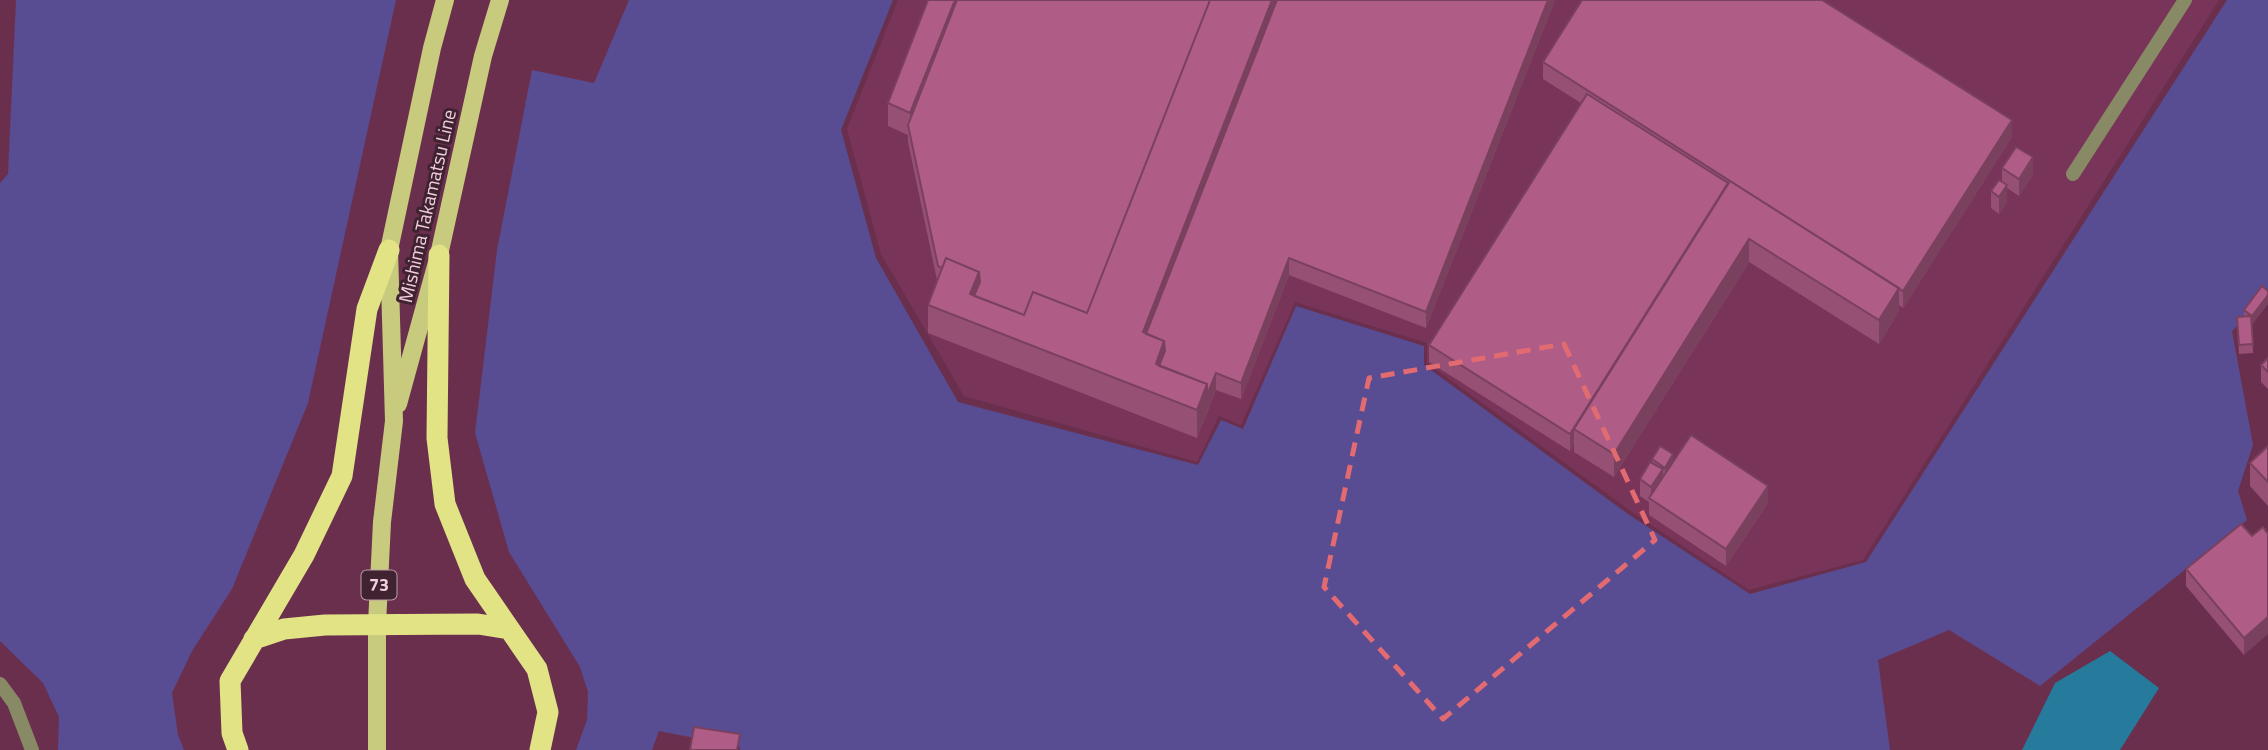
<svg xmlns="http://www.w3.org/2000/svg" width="2268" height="750" viewBox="0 0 2268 750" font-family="'Titillium Web',sans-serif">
<rect width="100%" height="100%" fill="#6b2f4e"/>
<path fill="#783559" d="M 898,0 L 2219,0 L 1863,560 L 1749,590 L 1642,519 L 1427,363 L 1427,343 L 1295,302 L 1241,425 L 1219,416 L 1197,462 L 964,396 L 881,254 L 847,129 Z"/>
<path fill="#584c92" d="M 16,0 L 396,0 L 308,403 L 232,589 L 192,651 L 172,693 L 178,735 L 184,750 L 58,750 L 59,717 L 43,683 L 0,641 L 0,183 L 8,174 Z
M 629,0 L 893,0 L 841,130 L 876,258 L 958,402 L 1198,465 L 1221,420 L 1243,429 L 1296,306 L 1424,346 L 1424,365 L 1628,514 L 1750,594 L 1866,562 L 2227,0 L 2268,0 L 2268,297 L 2232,331 L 2253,445 L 2238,491 L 2247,520 L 2040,686 L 1949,630 L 1878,660 L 1890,750 L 740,750 L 740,747 L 659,731 L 652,750 L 576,750 L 587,720 L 588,692 L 580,667 L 509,552 L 475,433 L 497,250 L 532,70 L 594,83 Z"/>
<path fill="#267a9b" d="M 2110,651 L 2159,688 L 2120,750 L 2022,750 L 2055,683 Z"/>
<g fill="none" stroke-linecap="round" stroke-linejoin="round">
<path stroke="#888965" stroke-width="14" d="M 2073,174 L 2185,0
M 0,684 L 14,703 L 32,750"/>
<path stroke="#c8ca7d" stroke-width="18" d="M 398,404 L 439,255 L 483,56 L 500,0
M 377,750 L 377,624 L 382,522 L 394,421 L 389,250 L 432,48 L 445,0"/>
<path stroke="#e1e385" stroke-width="21" d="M 439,255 L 437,438 L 445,504 L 475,579 L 537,669 L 548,712 L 540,750
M 254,639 L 284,629 L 325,625 L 478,624 L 509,629
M 238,750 L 232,733 L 230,681 L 304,555 L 342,476 L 367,309 L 389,250"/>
</g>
<path fill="#965074" d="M 928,0 L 1555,0 L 1426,328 L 1289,275 L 1241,399 L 1216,390 L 1197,438 L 928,333 L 928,305 L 937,280 L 908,142 L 908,135 L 888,126 L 888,103 Z
M 1543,62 L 2012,137 L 1903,308 L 1899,305 L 1899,311 L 1879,344 L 1749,262 L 1614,477 L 1574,452 L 1574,443 L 1570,451 L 1429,362 L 1429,345 L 1581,103 L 1543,79 Z
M 2002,168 L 2033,174 L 2019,196 L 2007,188 L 2007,202 L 1999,214 L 1991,208 L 1991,191 L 2002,182 Z
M 2262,286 L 2252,324 L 2253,353 L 2239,354 L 2237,317 L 2244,316 L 2244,310 Z
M 2268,358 L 2268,389 L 2261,382 L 2261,365 Z
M 2268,446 L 2268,506 L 2250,486 L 2250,463 Z
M 1652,459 L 1673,462 L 1768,503 L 1726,566 L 1649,515 L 1649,502 L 1640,496 L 1640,479 L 1652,462 Z
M 2252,536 L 2244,655 L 2186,586 L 2186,569 Z"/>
<path fill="#7a415e" d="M 955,0 L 964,0 L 910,136 L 910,113 Z
M 1272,0 L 1283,0 L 1148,345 L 1143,332 Z
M 1548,0 L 1555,0 L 1426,328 L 1426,312 Z
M 2012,120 L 2012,137 L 1903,308 L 1903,291 Z
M 2033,157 L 2033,174 L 2019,196 L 2019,179 Z
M 1728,183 L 1574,429 L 1574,443 L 1570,451 L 1570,434 Z
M 2007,185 L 2007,202 L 1999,214 L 1999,197 Z
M 1749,239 L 1749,262 L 1614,477 L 1614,454 Z
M 1289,258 L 1289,275 L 1241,399 L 1241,383 Z
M 979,272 L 979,300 L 970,322 L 970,294 Z
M 1899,288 L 1899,311 L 1879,344 L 1879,320 Z
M 2268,295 L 2268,304 L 2252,325 L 2252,316 Z
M 1164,341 L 1164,368 L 1156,364 Z
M 1216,373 L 1216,390 L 1207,412 L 1207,395 Z
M 1207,384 L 1207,412 L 1197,438 L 1197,410 Z
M 1673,454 L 1673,471 L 1665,484 L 1665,468 Z
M 1663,469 L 1663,486 L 1651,500 L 1651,487 Z
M 1768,486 L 1768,503 L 1726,566 L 1726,549 Z
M 2268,617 L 2268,634 L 2244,655 L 2244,638 Z"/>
<path fill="#af5d87" stroke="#7a415e" stroke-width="2" d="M 928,0 L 955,0 L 910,113 L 888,103 Z
M 957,0 L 1210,0 L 1087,313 L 1033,292 L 1024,315 L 974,296 L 980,282 L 979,272 L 946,258 L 942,268 L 938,266 L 908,125 Z
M 1210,0 L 1272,0 L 1143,332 L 1164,341 L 1156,364 L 1207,384 L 1197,410 L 928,305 L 946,258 L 979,272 L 970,294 L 1024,315 L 1033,292 L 1087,313 Z
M 1277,0 L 1548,0 L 1426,312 L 1289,258 L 1241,383 L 1216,373 L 1207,395 L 1207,384 L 1159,366 L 1165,351 L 1164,341 L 1146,334 Z
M 1582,0 L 1822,0 L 2012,120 L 1903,291 L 1543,62 Z
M 1587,94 L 1728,183 L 1570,434 L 1429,345 Z
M 2016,147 L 2033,157 L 2019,179 L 2002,168 Z
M 1999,180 L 2007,185 L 1999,197 L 1991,191 Z
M 1730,181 L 1899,288 L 1879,320 L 1749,239 L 1614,454 L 1574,429 Z
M 2262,286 L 2268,291 L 2268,295 L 2252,316 L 2244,310 Z
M 2251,316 L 2253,344 L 2239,345 L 2237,317 Z
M 2268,358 L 2268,372 L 2261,365 Z
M 1691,435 L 1768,486 L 1726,549 L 1649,498 Z
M 1660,446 L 1673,454 L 1665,468 L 1652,459 Z
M 2268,446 L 2268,482 L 2250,463 Z
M 1650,462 L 1663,469 L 1651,487 L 1640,479 Z
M 2241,524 L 2252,536 L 2263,527 L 2268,534 L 2268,617 L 2244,638 L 2186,569 Z
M 694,727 L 740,734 L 737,750 L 690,750 Z"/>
<path fill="none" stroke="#e26a71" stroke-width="5" stroke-dasharray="14 9" stroke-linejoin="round" d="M 1564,344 L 1655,540 L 1443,719 L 1324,587 L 1369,378 Z"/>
<g text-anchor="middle" stroke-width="6" stroke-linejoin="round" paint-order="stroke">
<rect fill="#3f2330" stroke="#bd9baa" stroke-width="2" x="361.5" y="570.5" width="35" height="29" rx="5"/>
<g font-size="18" font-weight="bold" fill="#f3cedf">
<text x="379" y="591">73</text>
</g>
<g font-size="19" fill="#f3cedf" stroke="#3f2330">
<text transform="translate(427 206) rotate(-77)" y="7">Mishima Takamatsu Line</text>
</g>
</g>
</svg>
